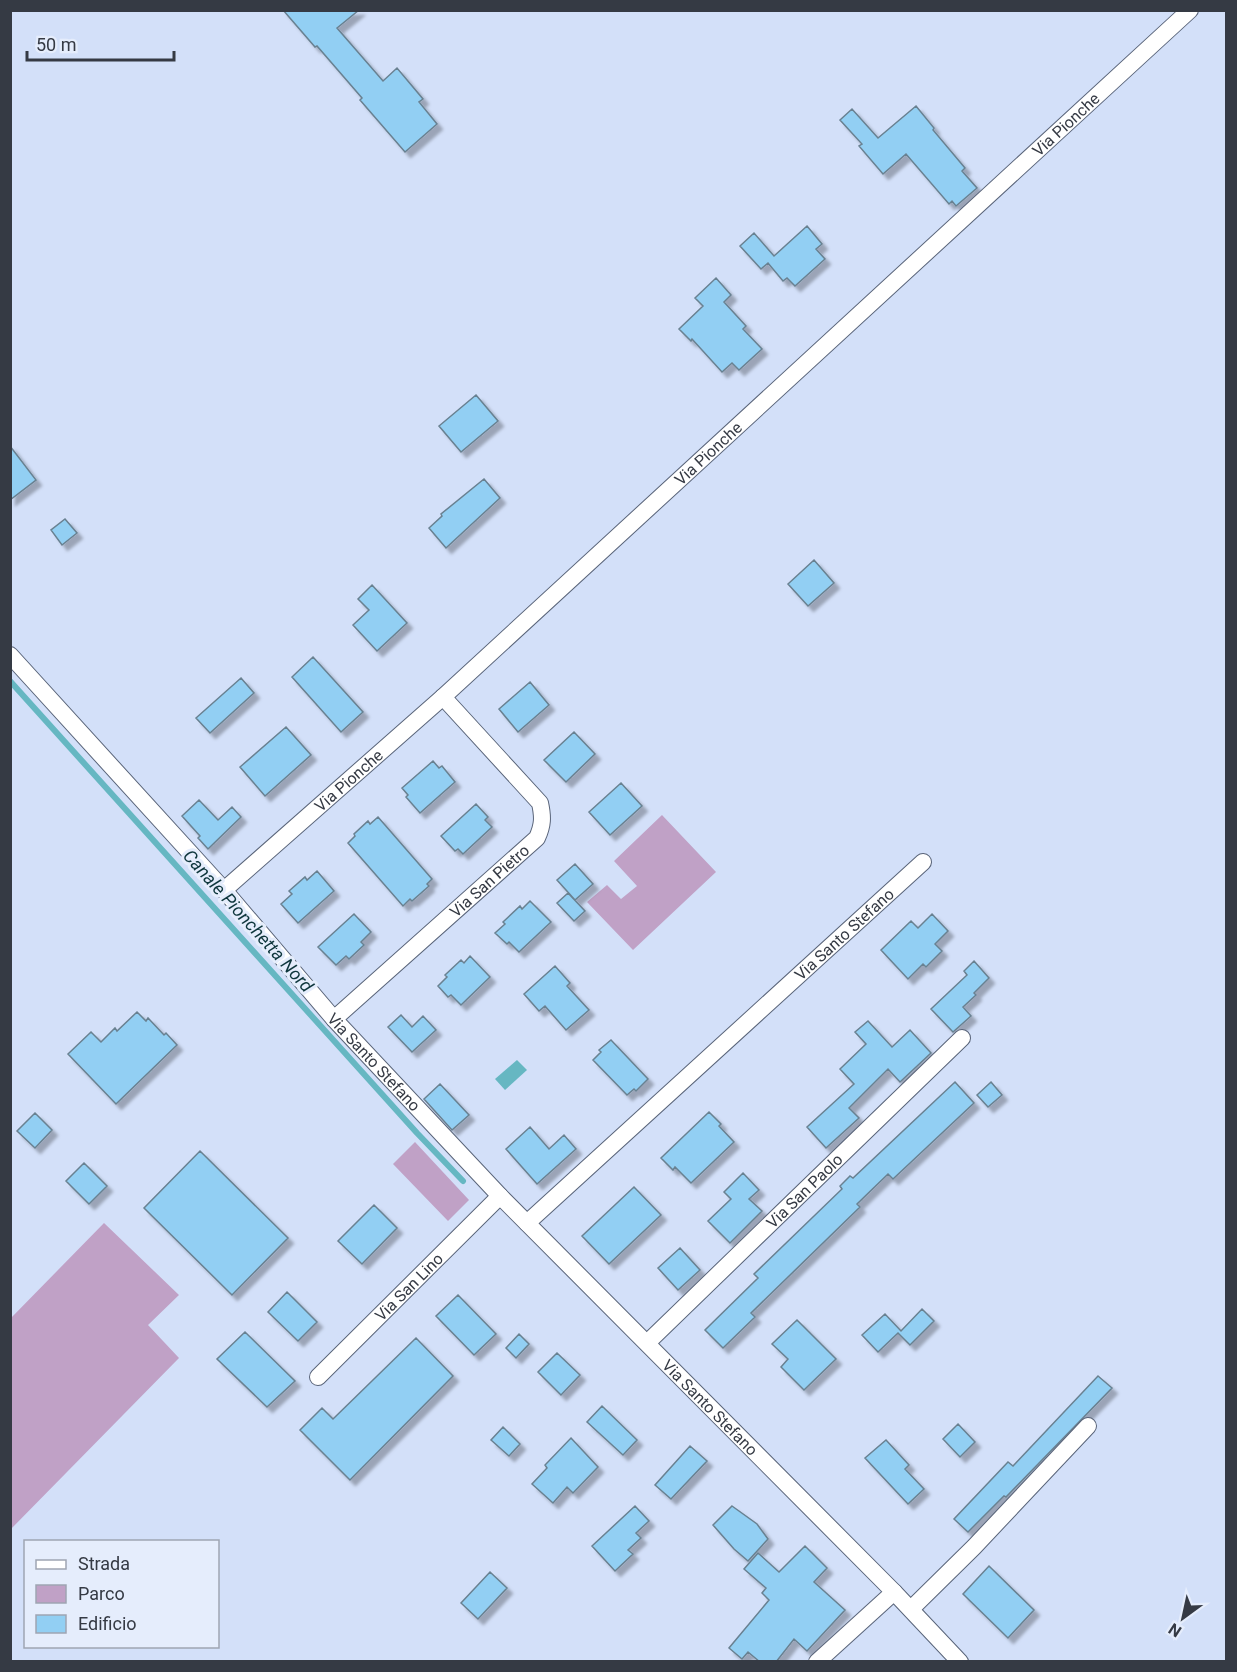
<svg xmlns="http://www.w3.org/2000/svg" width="1237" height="1672" viewBox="0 0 1237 1672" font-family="Roboto,sans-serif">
<defs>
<filter id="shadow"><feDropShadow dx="5.5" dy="5.5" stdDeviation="1.5" flood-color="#0004"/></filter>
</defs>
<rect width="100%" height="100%" fill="#d3e0f9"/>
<path fill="#c0a1c6" d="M 662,815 L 716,872 L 633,950 L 587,902 L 607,885 L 621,899 L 637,886 L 614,861 Z
M 415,1142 L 469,1200 L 448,1221 L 393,1164 Z
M 104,1223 L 179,1295 L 148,1325 L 179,1358 L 11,1529 L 11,1318 Z"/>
<path fill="#66b7c2" d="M 517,1060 L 527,1070 L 505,1090 L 495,1079 Z"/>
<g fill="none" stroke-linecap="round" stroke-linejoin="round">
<path stroke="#66b7c2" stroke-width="6" d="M 10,681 L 417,1133 L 463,1181"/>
</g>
<path fill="#92cff3" stroke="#698191" stroke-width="1.5" filter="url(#shadow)" d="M 283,10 L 359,10 L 337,28 L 383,81 L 397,68 L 423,99 L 419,102 L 437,124 L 405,152 L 360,100 L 362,98 L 317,46 L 315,47 Z
M 916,106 L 934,128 L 933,130 L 965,168 L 962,171 L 977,188 L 956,206 L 952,201 L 949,204 L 906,154 L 883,174 L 859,146 L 862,144 L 840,120 L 852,109 L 878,138 Z
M 807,226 L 822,244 L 816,249 L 825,259 L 795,286 L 787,278 L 783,281 L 768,263 L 761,269 L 740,246 L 754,233 L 774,256 Z
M 716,278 L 731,295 L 724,302 L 746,326 L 743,329 L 762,349 L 739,370 L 732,363 L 722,372 L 692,339 L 691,341 L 679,329 L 703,306 L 695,298 Z
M 476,395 L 498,421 L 461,452 L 439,426 Z
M 10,446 L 36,480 L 10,500 Z
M 484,479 L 500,498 L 446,548 L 429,528 L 442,516 L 441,514 Z
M 65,519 L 77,533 L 62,545 L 51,530 Z
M 814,560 L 834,583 L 808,606 L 788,584 Z
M 372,585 L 407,623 L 377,651 L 353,625 L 369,610 L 358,599 Z
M 313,657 L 363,712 L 341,732 L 292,677 Z
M 241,678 L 254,693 L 210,733 L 196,718 Z
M 530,682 L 549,705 L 518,732 L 499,709 Z
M 286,727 L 311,755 L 265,796 L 240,767 Z
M 574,732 L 595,754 L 566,782 L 544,760 Z
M 433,761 L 439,768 L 442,766 L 455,782 L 420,813 L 406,797 L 408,795 L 402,788 Z
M 621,783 L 642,806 L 610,835 L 589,812 Z
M 199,800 L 218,820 L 232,807 L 241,817 L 208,849 L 198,838 L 200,836 L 182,816 Z
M 476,804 L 488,817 L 485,820 L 492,827 L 463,854 L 458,849 L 455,851 L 441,836 Z
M 378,817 L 432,879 L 427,884 L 429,886 L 412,901 L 410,899 L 403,906 L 348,843 L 355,836 L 354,834 L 368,821 L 370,824 Z
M 575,864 L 593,884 L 575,900 L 557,880 Z
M 317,871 L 334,891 L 298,923 L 281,904 L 292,894 L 289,891 L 305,877 L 307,880 Z
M 568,893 L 585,911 L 574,921 L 557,903 Z
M 530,901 L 551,922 L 519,952 L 509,942 L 507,944 L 495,933 L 505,924 L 503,922 L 520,906 L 522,909 Z
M 354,914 L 371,932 L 361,942 L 364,945 L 349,959 L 346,956 L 336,965 L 318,947 Z
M 932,914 L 948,931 L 935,944 L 942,951 L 926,967 L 923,964 L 908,979 L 881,950 L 911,921 L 918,928 Z
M 470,956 L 490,977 L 461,1005 L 451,995 L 448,997 L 438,986 L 447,977 L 445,975 L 461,960 L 464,963 Z
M 974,961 L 989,978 L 974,993 L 976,995 L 963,1007 L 971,1016 L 953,1032 L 931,1009 L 967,975 L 964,971 Z
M 555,966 L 570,983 L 567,986 L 589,1010 L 566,1030 L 545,1006 L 539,1011 L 524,994 Z
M 137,1012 L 146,1021 L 148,1018 L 164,1035 L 166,1033 L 177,1045 L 116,1104 L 68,1054 L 91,1032 L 101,1042 L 115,1028 L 117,1031 Z
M 401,1015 L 412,1027 L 423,1016 L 436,1030 L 412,1052 L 388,1027 Z
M 868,1021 L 892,1047 L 910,1030 L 931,1053 L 900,1082 L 888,1069 L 849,1108 L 859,1118 L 826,1148 L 807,1127 L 854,1084 L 840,1069 L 866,1044 L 855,1032 Z
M 611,1040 L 648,1079 L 636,1091 L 634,1089 L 627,1095 L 593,1060 L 601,1052 L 599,1050 Z
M 955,1082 L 974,1103 L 893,1179 L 888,1174 L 857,1204 L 860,1207 L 751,1313 L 755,1317 L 723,1348 L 705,1330 L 758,1278 L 754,1274 L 842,1189 L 840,1186 L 850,1176 L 853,1178 Z
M 991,1082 L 1002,1095 L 988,1107 L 977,1095 Z
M 440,1084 L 469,1115 L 452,1130 L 424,1099 Z
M 709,1112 L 721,1124 L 719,1126 L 734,1142 L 691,1183 L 675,1167 L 673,1170 L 661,1158 Z
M 35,1113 L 52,1130 L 35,1148 L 17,1131 Z
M 530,1127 L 549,1149 L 564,1135 L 576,1149 L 537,1184 L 506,1149 Z
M 200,1151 L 288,1238 L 232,1295 L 144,1208 Z
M 84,1163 L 107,1186 L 89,1204 L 66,1181 Z
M 743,1173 L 759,1190 L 749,1199 L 762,1211 L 730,1243 L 708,1221 L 731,1199 L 724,1192 Z
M 634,1187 L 661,1215 L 609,1264 L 582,1236 Z
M 374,1205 L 397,1228 L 362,1264 L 338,1241 Z
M 680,1248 L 700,1270 L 678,1290 L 658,1268 Z
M 287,1292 L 317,1322 L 298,1341 L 268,1312 Z
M 458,1295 L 496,1334 L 474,1355 L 436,1316 Z
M 922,1309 L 934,1321 L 910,1345 L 898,1333 L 878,1352 L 862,1335 L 885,1314 L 901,1331 Z
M 797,1320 L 836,1359 L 804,1390 L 781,1367 L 788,1359 L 772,1344 Z
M 245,1332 L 295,1381 L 267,1407 L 217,1359 Z
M 519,1334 L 529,1344 L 516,1358 L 506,1348 Z
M 416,1338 L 453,1376 L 350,1480 L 300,1430 L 322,1408 L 333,1419 Z
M 557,1353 L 580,1375 L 561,1395 L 538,1372 Z
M 1098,1376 L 1112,1388 L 1006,1497 L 1004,1496 L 968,1532 L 954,1519 L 1008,1462 L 1013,1466 Z
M 602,1406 L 637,1440 L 623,1455 L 587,1422 Z
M 958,1424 L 975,1442 L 960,1457 L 943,1439 Z
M 503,1427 L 520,1444 L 509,1456 L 491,1440 Z
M 571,1438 L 598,1467 L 573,1493 L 567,1487 L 553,1503 L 532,1484 L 547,1468 L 545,1465 Z
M 886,1440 L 909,1465 L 905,1469 L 924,1489 L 908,1504 L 865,1458 Z
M 690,1446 L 707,1461 L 671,1499 L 655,1485 Z
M 635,1506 L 649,1521 L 636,1533 L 641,1538 L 628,1550 L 633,1554 L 615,1571 L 592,1546 Z
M 732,1506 L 757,1524 L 768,1539 L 748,1561 L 734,1549 L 713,1525 Z
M 805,1546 L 827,1568 L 814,1582 L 845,1610 L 807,1651 L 794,1639 L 776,1662 L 760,1662 L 748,1652 L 742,1659 L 729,1648 L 769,1600 L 762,1593 L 766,1588 L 744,1569 L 758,1553 L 779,1572 Z
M 989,1566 L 1034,1610 L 1008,1638 L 963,1594 Z
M 490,1572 L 507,1588 L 478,1619 L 461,1603 Z"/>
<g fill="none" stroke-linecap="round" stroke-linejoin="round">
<defs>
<g id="minor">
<path id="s1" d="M 10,655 L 224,890 L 334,1019 L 500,1196 L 894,1592 L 960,1662"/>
<path id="s2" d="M 224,890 L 443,697 L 1190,10"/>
<path id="s3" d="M 334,1019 L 537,838 C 543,825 543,817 540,803 L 443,697"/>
<path id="s4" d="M 527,1223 L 923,862"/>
<path id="s5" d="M 647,1343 L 962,1038"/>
<path id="s6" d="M 318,1377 L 500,1196"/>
<path d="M 911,1609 L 974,1547 L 1088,1426"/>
<path d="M 817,1662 L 894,1592"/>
</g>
</defs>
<use href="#minor" stroke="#596479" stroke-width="18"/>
<use href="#minor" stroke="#fff" stroke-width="16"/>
</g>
<g text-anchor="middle" stroke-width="6" stroke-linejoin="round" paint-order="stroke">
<g font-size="16" fill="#353a44" stroke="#e5edfc">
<text dy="6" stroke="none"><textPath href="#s2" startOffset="1138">Via Pionche</textPath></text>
<text dy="6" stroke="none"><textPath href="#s2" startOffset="652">Via Pionche</textPath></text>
<text dy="6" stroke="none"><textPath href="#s2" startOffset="166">Via Pionche</textPath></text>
<text dy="6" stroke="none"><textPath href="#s3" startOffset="208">Via San Pietro</textPath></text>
<text dy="6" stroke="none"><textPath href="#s4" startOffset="429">Via Santo Stefano</textPath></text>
<text dy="6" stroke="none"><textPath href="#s1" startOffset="546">Via Santo Stefano</textPath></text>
<text dy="6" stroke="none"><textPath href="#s5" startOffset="219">Via San Paolo</textPath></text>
<text dy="6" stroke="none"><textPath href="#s6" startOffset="128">Via San Lino</textPath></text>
<text dy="6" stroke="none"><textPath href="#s1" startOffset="1028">Via Santo Stefano</textPath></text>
</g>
<g font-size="18" font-style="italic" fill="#0e363c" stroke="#e5edfc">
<text transform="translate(248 921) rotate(48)" y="6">Canale Pionchetta Nord</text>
</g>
</g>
<rect width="1237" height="1672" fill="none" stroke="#353a44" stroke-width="24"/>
<rect x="24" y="1540" width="195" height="108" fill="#e5edfc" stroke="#9fa5b2" stroke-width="1.5"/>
<rect x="36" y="1560" width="30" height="9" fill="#ffffff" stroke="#9fa5b2" stroke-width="1.5"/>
<text x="78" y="1570" font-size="18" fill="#353a44">Strada</text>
<rect x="36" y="1585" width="30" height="18" fill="#c0a1c6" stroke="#9fa5b2" stroke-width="1.5"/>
<text x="78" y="1600" font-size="18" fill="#353a44">Parco</text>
<rect x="36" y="1615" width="30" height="18" fill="#92cff3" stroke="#9fa5b2" stroke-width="1.5"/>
<text x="78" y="1630" font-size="18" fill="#353a44">Edificio</text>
<g transform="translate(1183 1618) rotate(213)" stroke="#e5edfc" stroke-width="4.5" paint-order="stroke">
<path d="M0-4.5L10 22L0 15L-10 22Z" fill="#353a44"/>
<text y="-9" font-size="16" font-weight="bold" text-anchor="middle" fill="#353a44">N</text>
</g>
<path d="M27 51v9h147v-9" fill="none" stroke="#353a44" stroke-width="3"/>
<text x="36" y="51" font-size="18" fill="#353a44" stroke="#e5edfc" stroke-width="4.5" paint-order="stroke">50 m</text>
</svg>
